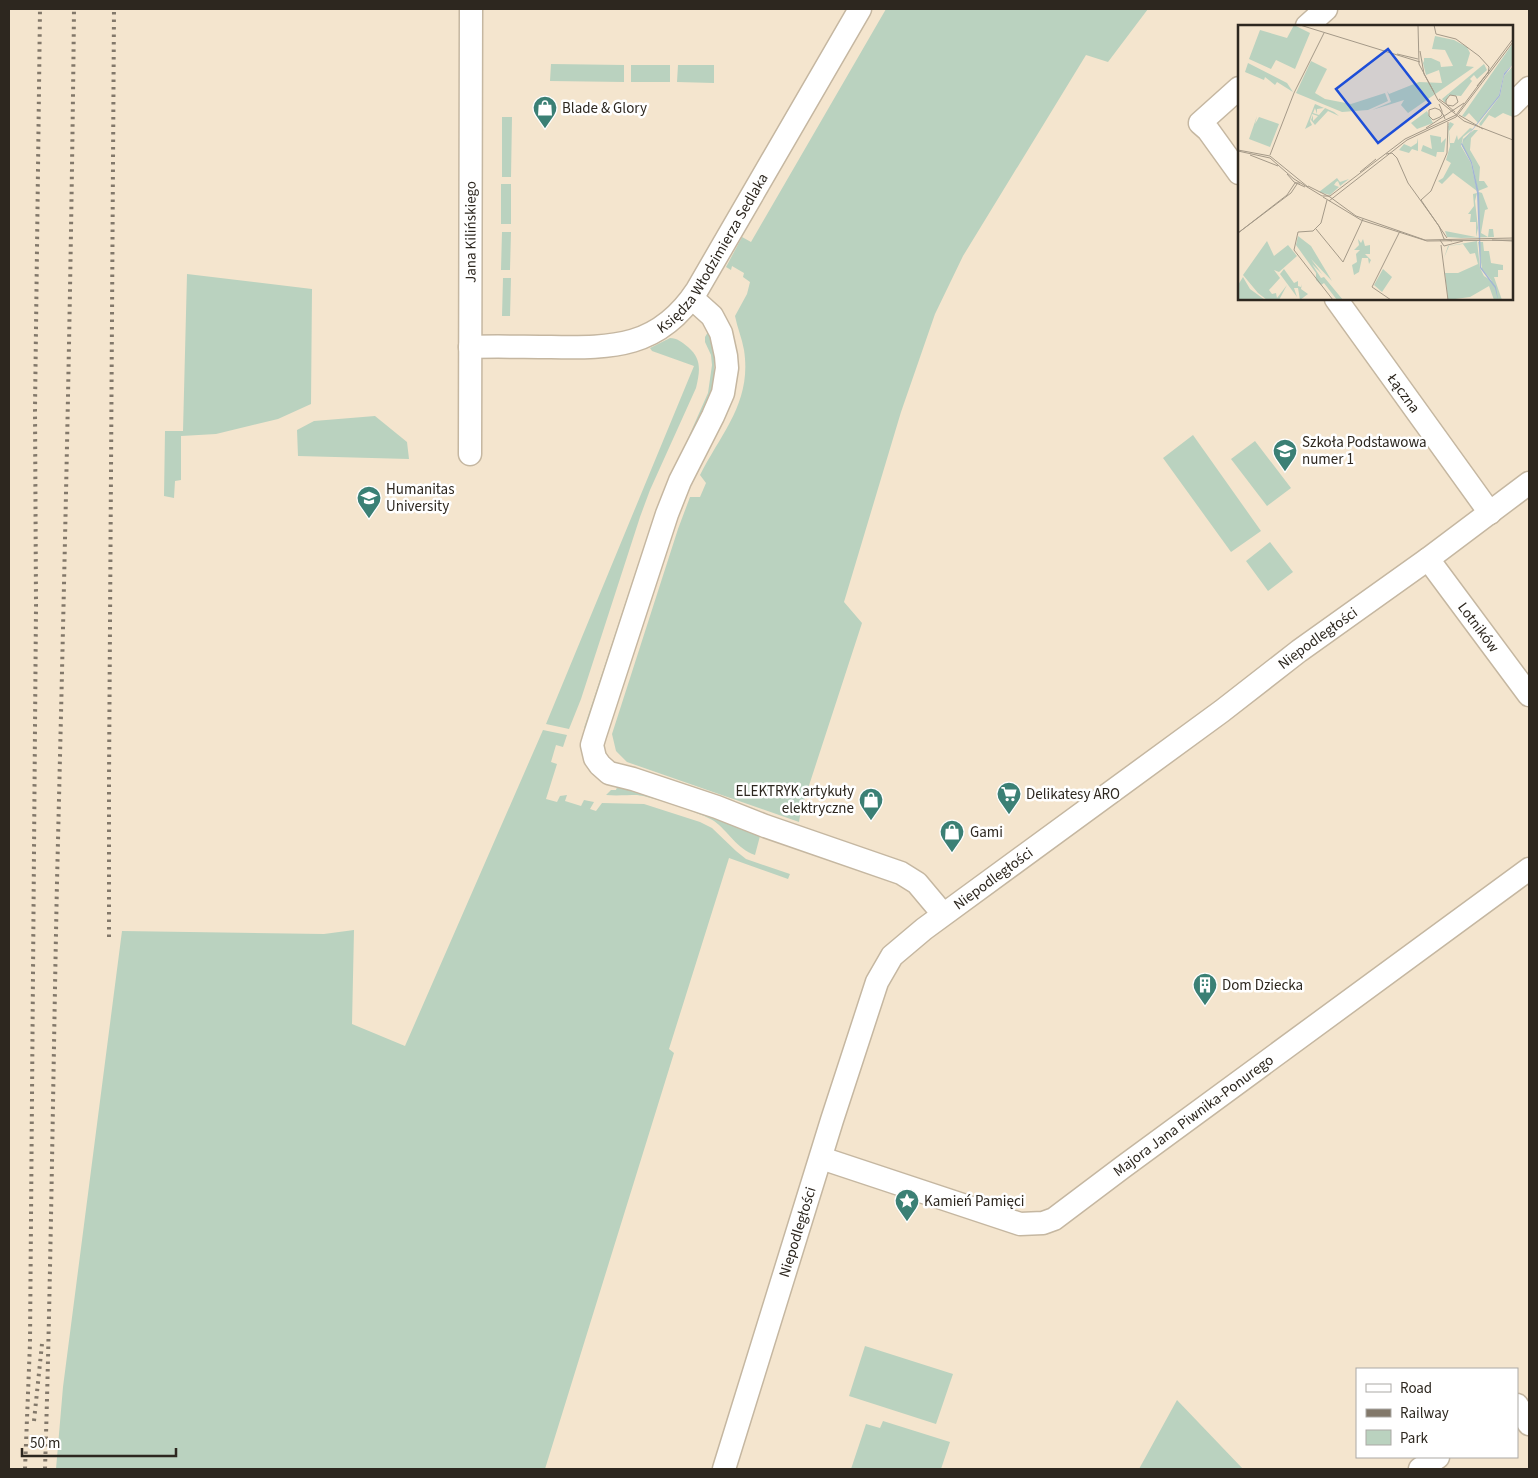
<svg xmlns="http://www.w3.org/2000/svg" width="1538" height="1478" viewBox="0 0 1538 1478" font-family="'Source Sans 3',sans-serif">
<rect width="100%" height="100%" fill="#f4e5ce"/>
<path fill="#bad2bf" d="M 886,9 L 1148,9 L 1108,62 L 1086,55 L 963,256 L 935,314 L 901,412 L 844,602 L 862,623 L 801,810 L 799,822 L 627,762 L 616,751 L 612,734 L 678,529 L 690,497 L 700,497 L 706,483 L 700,475 C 722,432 752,402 744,350 C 742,338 737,327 735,316 L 747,294 L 750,282 L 743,277 L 744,273 L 732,266 L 731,270 L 726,267 L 742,237 L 751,242 Z
M 551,64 L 624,65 L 624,82 L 550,81 Z
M 631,65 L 670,65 L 670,82 L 631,82 Z
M 678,65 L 714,65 L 714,83 L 677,82 Z
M 502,117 L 512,117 L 511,177 L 502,177 Z
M 501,184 L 511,184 L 511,224 L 501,224 Z
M 502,232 L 511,232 L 510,270 L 501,270 Z
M 187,274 L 312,289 L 311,404 L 278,419 L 216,434 L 181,436 L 181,480 L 175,481 L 174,498 L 164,496 L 165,431 L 183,431 Z
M 503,278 L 511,278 L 510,316 L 502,316 Z
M 708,332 C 716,352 716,372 711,392 L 588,726 L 584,728 L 655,513 L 708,393 L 712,365 L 711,355 L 705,342 L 705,337 Z
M 670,338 C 677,338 682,342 688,347 C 702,359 700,371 696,388 L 650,490 L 640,517 L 581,699 L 569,729 L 546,724 L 694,366 L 652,351 L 650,348 Z
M 375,416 L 407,442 L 409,459 L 298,456 L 297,430 L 314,421 Z
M 1193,435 L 1261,531 L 1231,552 L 1163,458 Z
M 1255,441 L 1291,488 L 1267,506 L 1231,459 Z
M 1270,542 L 1293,572 L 1268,591 L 1246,561 Z
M 543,730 L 567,735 L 563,747 L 556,745 L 551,762 L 557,764 L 546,799 L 557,802 L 560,796 L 567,795 L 565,801 L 581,806 L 584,800 L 594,802 L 590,809 L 596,811 L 602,803 L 644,804 L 700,822 L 712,828 L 736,851 L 746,859 L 790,874 L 788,879 L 729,858 L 669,1049 L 674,1053 L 545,1469 L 56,1469 L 63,1387 L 122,931 L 324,934 L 354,930 L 352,1024 L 405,1046 Z
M 618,784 L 712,814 L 760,836 L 755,855 C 737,849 728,831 714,821 C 704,814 649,796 637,795 C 627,795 616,796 606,795 L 611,790 L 616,790 Z
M 865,1346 L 953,1374 L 936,1424 L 849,1396 Z
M 1177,1400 L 1243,1469 L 1139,1469 Z
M 883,1421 L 950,1442 L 941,1469 L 851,1469 L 866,1424 L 880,1428 Z"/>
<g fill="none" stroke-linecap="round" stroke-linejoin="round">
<defs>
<g id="minor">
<path d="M 1307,26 L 1326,9"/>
<path d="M 1239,88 L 1200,123 L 1208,130 L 1239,173"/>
<path d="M 1512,105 L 1529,88"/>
<path d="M 692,298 L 712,316 L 721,333 L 726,356 L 727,368 L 723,393 L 713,416 L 680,481 L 667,514 L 595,735 L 592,745 L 595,758 L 600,765 L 609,773 L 633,779 L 717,807 L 765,826 L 901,873 L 917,883 L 943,914"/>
<path id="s1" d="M 1336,299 L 1490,513"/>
<path id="s2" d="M 470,347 C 497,346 524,347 551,347 C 613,348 659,348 697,290 L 860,9"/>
<path id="s3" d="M 470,454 L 471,9"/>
<path id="s4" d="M 1428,559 L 1529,695"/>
<path id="s5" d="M 821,1158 L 1020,1224 L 1043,1223 L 1054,1219 L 1123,1167 L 1529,869"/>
<path d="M 1517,1405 L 1529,1424"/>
<path id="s6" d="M 724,1469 L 832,1120 L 877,982 L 892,956 L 924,929 L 1222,711 L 1299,651 L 1428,559 L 1529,483"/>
<path d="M 1420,1469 L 1438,1457"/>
</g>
</defs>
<use href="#minor" stroke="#c5b7a1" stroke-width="25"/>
<use href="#minor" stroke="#fff" stroke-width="22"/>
<path stroke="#82786a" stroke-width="4" stroke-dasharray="2.5 5" stroke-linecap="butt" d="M 109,937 L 109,779 L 114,9
M 34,1421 L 42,1344
M 25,1469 L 30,1343 L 36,606 L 35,408 L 40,9
M 45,1469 C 51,1274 53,1078 57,882 C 64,591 71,300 74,9"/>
</g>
<defs>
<symbol id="shop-pin" viewBox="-11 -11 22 30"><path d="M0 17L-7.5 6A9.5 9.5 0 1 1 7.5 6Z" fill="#3b8075" stroke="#fff"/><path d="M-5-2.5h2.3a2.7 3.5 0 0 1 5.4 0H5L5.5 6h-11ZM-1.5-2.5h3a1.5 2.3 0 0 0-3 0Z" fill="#fff"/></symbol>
<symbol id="school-pin" viewBox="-11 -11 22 30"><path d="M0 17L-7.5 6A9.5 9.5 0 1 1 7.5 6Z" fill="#3b8075" stroke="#fff"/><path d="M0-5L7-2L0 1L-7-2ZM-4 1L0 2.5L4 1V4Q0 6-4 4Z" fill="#fff"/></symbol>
<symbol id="university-pin" viewBox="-11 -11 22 30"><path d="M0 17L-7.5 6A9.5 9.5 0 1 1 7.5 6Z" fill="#3b8075" stroke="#fff"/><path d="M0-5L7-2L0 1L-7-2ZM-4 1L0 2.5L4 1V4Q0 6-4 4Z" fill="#fff"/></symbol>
<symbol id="supermarket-pin" viewBox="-11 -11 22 30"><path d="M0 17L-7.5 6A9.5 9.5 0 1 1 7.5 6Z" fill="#3b8075" stroke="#fff"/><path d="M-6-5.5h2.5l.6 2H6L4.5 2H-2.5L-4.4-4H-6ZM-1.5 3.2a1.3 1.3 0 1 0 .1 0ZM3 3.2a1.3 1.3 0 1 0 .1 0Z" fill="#fff"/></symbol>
<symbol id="building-pin" viewBox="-11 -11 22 30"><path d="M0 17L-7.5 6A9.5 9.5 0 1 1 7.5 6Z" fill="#3b8075" stroke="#fff"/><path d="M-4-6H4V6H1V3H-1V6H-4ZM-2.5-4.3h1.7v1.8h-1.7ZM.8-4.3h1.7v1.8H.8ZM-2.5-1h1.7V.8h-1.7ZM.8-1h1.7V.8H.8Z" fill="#fff"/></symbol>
<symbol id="sight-pin" viewBox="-11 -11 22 30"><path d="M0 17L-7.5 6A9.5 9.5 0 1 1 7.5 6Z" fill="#3b8075" stroke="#fff"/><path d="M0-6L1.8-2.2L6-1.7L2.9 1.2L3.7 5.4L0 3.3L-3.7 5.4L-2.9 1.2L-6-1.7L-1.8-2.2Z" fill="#fff"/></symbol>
</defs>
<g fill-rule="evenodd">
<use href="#shop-pin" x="531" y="94" width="28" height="38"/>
<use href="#school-pin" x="1271" y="437" width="28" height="38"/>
<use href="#university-pin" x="355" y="484" width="28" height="38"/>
<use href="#supermarket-pin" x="995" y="780" width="28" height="38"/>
<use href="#shop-pin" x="857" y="786" width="28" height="38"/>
<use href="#shop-pin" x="938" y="818" width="28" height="38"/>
<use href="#building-pin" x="1191" y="971" width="28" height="38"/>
<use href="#sight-pin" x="893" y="1187" width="28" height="38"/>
</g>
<g text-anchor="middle" stroke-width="5" stroke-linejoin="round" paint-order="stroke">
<g font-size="15" fill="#2d271f" stroke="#fff" text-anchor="start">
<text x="562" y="113">Blade &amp; Glory</text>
<text x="1302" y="447">Szkoła Podstawowa<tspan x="1302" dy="17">numer 1</tspan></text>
<text x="386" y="494">Humanitas<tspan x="386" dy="17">University</tspan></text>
<text x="854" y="796" text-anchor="end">ELEKTRYK artykuły<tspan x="854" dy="17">elektryczne</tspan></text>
<text x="1026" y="799">Delikatesy ARO</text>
<text x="970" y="837">Gami</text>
<text x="1222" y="990">Dom Dziecka</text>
<text x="924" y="1206">Kamień Pamięci</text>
</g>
<g font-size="15" fill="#2d271f" stroke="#fff">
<text dy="5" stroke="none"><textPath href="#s3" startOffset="222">Jana Kilińskiego</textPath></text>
<text dy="5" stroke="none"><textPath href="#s2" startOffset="286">Księdza Włodzimierza Sedlaka</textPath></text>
<text dy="5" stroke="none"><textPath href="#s1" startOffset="116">Łączna</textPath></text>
<text dy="5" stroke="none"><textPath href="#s4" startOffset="85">Lotników</textPath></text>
<text dy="5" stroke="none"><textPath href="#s6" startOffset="1072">Niepodległości</textPath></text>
<text dy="5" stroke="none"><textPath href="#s6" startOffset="668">Niepodległości</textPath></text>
<text dy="5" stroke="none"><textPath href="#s5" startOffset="418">Majora Jana Piwnika-Ponurego</textPath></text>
<text dy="5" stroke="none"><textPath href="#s6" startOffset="248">Niepodległości</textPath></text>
</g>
</g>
<g transform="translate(1238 25)">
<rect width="275" height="275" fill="#f4e5ce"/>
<path d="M 56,0 L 72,8 L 57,44 L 38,35 L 33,44 L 11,34 L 22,5 L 49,13 ZM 197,11 L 216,15 L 229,22 L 232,28 L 228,41 L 236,42 L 170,88 L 163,80 L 166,75 L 134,85 L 153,77 L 149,66 L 151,69 L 181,57 L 204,58 L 201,45 L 188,50 L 184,34 L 186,38 L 186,33 L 193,33 L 202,37 L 203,42 L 215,41 L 207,25 L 194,24 ZM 275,18 L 275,39 L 266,48 L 261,70 L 240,98 L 231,88 L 227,92 L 224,91 ZM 73,36 L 89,44 L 77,68 L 87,74 L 113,79 L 147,68 L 150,76 L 130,85 L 104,87 L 58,68 ZM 10,38 L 49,58 L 55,67 L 39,57 L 37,60 L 27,52 L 26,55 L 7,47 ZM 246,39 L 249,45 L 239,54 L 236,50 L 232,54 L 234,56 L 223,71 L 211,70 L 207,78 L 204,74 ZM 275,41 L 275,92 L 265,88 L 257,93 L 251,90 L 243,101 L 241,99 L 262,71 L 266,51 ZM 77,79 L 86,83 L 79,84 L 79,89 L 77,83 L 75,88 L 81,90 L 87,83 L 96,87 L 101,91 L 90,86 L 77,100 L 73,95 L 75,90 L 75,96 L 80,91 L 74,89 L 72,96 L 74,100 L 67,104 ZM 189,86 L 195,98 L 179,104 L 173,98 ZM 19,91 L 17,99 L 21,92 L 41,99 L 32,122 L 11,114 ZM 212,97 L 216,99 L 211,106 L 212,118 L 216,118 L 219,110 L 220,115 L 232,103 L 235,104 L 225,112 L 223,121 L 233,138 L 239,166 L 215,148 L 204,159 L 200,156 L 205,153 L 213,138 L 208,135 L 212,121 L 211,113 L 210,101 L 211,100 L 210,100 ZM 236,105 L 240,105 L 233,113 L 232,125 L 242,142 L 241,156 L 246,156 L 250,162 L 240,166 L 234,137 L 224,121 L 225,114 ZM 192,110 L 203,112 L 203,118 L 208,113 L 206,127 L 199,127 L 198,132 L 183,126 L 185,120 L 194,124 ZM 180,113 L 180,126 L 174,124 L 171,128 L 161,125 L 166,119 L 173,122 L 179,118 ZM 99,153 L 102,157 L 111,154 L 102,161 L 100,156 L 98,157 L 96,160 L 101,162 L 92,170 L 81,167 ZM 241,167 L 244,168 L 250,184 L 247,185 L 243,208 L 250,212 L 251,204 L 255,204 L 256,212 L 223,213 L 209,212 L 207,206 L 238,212 L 238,197 L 232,197 L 233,189 L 230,189 L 236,181 L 235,169 L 239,168 L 237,176 L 240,203 L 238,212 L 241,212 ZM 60,211 L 73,221 L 94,256 L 73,234 L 84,249 L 74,239 L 83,253 L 86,252 L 105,275 L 99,275 L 86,258 L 83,260 L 78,255 L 78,248 L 58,220 ZM 120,214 L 123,218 L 125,214 L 127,221 L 132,220 L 132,229 L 127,229 L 133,235 L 131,239 L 130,233 L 124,233 L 121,247 L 116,250 L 114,240 L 119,237 L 118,229 L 122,225 L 116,225 L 121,220 ZM 29,216 L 36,231 L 50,220 L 59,231 L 41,247 L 36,245 L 42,253 L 31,265 L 34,269 L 38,268 L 39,273 L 49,260 L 41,275 L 29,275 L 20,268 L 5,250 ZM 239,216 L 242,243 L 246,251 L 254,256 L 244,244 L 240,217 L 245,217 L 246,226 L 251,226 L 253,238 L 265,240 L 265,245 L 260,245 L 260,252 L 256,252 L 264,275 L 256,275 L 251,261 L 232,272 L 210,275 L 207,248 L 220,248 L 240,239 L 237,228 L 232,229 L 225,219 L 211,221 L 206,233 L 210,221 ZM 46,244 L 56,258 L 60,256 L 60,261 L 63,262 L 64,259 L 63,264 L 70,269 L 62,275 L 60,263 L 56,263 L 59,272 L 42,249 ZM 145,244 L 154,252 L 144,267 L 136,260 ZM 5,252 L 12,264 L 27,275 L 0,275 L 0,260 Z" fill="#bad2bf"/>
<path d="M 275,39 L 266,51 L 262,71 L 224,118 L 234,137 L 241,168 L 243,242 L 258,262 L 260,275 L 257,263 L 242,243 L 239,168 L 233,138 L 223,119 L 261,70 L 266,48 Z" fill="#a2b6d5"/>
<path fill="none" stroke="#a49988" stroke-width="1" d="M 62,0 L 182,37M 180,0 L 181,39 L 200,75 L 226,96 L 275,115M 196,0 L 198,9 L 218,14 L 241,31 L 251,42 L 250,49M 182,26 L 186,49 L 196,67M 159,29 L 180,34M 239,61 L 252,45M 201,74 L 208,79 L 209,80 L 215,81 L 220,77 L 218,71 L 212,70 L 208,75 L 208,78 L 209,80 L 210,81 L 217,87M 201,79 L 204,86 L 204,90 L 202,92 L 195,95 L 191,91 L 191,85 L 197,83 L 202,85 L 203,87 L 205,89 L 207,94M 221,90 L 245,104M 188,103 L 226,78M 0,125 L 32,131 L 70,162M 0,126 L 32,133 L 56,154 L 84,171 L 92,171 L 167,114 L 218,90 L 275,14M 148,129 L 154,128 L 159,133 L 170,158 L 201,201 L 206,214 L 214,216M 12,130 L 40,141M 32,130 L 56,68 L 86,8M 122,147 L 138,134M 49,149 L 56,157 L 67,162M 70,161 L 92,172 L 118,191 L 187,215 L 275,213M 85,172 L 123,195 L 189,216 L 275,215M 89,175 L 83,198 L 75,206 L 60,207 L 56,225 L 95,275M 91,176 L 169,115 L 218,92 L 275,17M 78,204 L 105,237 L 125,194M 0,208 L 53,168 L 59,159M 0,208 L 49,170 L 57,158 L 62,158M 209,213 L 183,175 L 193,166 L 209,128 L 210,97M 202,215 L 206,221 L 225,216M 254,215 L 275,216M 203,220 L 210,275M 153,275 L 134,262 L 162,206"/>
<path fill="#1d4ed8" fill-opacity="0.15" stroke="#1d4ed8" stroke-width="2.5" d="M 150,24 L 192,78 L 140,118 L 98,64 Z"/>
<rect width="275" height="275" fill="none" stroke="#2d271f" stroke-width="2.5"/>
</g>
<rect width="1538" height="1478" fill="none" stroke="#2d271f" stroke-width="20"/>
<rect x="1356" y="1368" width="162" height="90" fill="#ffffff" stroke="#aba9a5"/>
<rect x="1366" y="1384" width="25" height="8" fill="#ffffff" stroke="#aba9a5"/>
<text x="1400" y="1393" font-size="15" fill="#2d271f">Road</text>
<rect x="1366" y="1409" width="25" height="8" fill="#82786a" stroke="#aba9a5"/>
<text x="1400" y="1418" font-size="15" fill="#2d271f">Railway</text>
<rect x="1366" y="1430" width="25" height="15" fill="#bad2bf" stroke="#aba9a5"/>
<text x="1400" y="1443" font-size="15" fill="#2d271f">Park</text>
<path d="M22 1448v8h154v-8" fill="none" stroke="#2d271f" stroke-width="2.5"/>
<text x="30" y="1448" font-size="15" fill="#2d271f" stroke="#ffffff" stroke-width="4" paint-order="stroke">50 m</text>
</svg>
